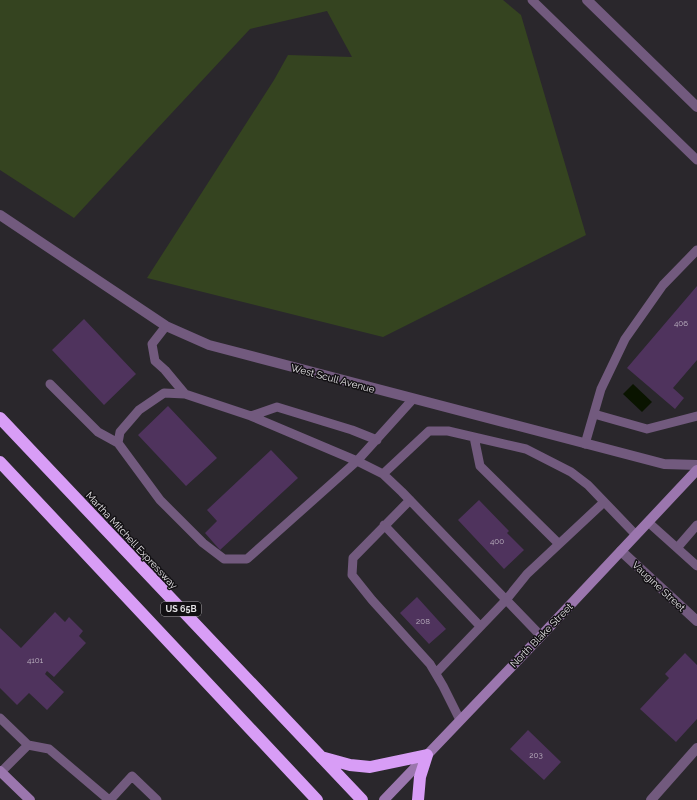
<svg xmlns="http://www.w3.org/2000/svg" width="697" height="800" viewBox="0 0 697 800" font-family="Raleway,sans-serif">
<rect width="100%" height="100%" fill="#2a272c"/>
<path fill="#354420" d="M 0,0 L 503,0 L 521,15 L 586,235 L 383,337 L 147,278 L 274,80 L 288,55 L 352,57 L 327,11 L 250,29 L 74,218 L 0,170 Z"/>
<path fill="#0a1400" d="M 633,384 L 652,402 L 642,412 L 623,394 Z"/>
<path fill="#4f335d" d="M 697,286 L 697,360 L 673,388 L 684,398 L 675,409 L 627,368 Z
M 84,319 L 136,374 L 104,405 L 52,350 Z
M 168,406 L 217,458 L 186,486 L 138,435 Z
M 271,450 L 298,478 L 220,550 L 205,533 L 217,521 L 207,510 Z
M 479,500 L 509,531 L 507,533 L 524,550 L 504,569 L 458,520 Z
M 417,597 L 446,629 L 429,644 L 400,613 Z
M 55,612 L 65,622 L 69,617 L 83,631 L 79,636 L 86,643 L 54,677 L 47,671 L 45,674 L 64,692 L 47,710 L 29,693 L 17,705 L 0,688 L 0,628 L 21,648 Z
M 685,653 L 697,665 L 697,719 L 676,742 L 640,709 L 669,678 L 665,674 Z
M 528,730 L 561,762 L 544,780 L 510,749 Z"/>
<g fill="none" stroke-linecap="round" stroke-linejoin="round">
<path stroke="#725a7e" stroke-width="9" d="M 532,0 L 697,160
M 166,326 L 152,344 L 155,361 L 165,370 L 185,394
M 50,384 L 98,432 L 118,443
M 413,399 L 357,461 L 247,559 L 224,559 L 203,543 L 160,500 L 118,443 L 120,432 L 139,410 L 164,393 L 185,394 L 251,416 L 357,461 L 383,474 L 402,492 L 541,636
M 594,414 L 647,429 L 697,416
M 251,416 L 277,407 L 352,430 L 377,440
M 474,437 L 480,466 L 559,544
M 585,444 L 601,389 L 625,339 L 663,285 L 697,250
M 383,474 L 429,431 L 448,431 L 526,449 L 571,472 L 588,485 L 636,535
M 410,500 L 353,558 L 352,575 L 372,600 L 430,664 L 443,686 L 460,720
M 648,522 L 677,548 L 697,525
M 384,525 L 480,626
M 677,548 L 697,566
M 436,673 L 506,600 L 527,574 L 604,502
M 0,718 L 28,745 L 49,749 L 109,800
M 1,772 L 28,745
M 110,800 L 132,776 L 157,800"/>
<path stroke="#725a7e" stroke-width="10" d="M 587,0 L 697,107
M 0,215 L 166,326 L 209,345 L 664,464 L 697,465
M 621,551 L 697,621
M 651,800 L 697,748"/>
<path stroke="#9b76ae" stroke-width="10" d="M 0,771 L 30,800
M 384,800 L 541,636 L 697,470"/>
<path stroke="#d89df6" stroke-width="12" d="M 0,418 L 362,800
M 0,462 L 317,800
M 321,757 L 350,765 L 370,767 L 427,755 L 420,777 L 418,800"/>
</g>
<g text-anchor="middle" stroke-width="3" stroke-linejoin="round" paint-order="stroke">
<g font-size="8" fill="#bfb6c3">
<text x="681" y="326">406</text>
<text x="497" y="544">400</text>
<text x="423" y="624">208</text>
<text x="35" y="663">4101</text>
<text x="536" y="758">203</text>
</g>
<rect fill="#121013" stroke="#a5a3a6" stroke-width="1" x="161" y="602" width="40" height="14" rx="3"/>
<g font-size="9" font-weight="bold" fill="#e4e2e5">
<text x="181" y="612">US 65B</text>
</g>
<g font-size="10" fill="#e4e2e5" stroke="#121013">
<text transform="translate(333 378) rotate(15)" y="4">West Scull Avenue</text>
<text transform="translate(132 540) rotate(47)" y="4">Martha Mitchell Expressway</text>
<text transform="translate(659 586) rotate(43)" y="4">Vaugine Street</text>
<text transform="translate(541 635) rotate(-46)" y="4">North Blake Street</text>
</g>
</g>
</svg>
